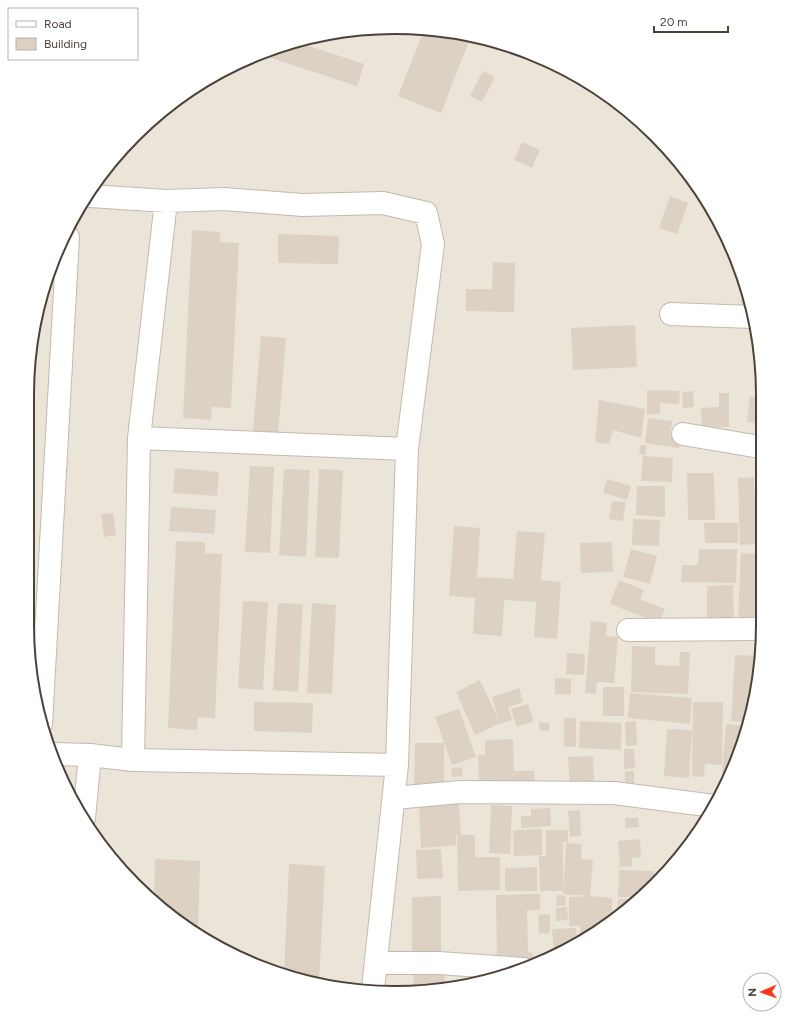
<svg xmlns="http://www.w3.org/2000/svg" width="790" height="1020" viewBox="0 0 790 1020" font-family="Figtree,sans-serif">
<rect width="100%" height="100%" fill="#f6f3eb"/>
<path fill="#ebe5d9" d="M 395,27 L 467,34 L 536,55 L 600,89 L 655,135 L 701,191 L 743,276 L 760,347 L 760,673 L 735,766 L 701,829 L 655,885 L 599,931 L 513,974 L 419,992 L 300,981 L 211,944 L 135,885 L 76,809 L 40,720 L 27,625 L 28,371 L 46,277 L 103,171 L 191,89 L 254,55 L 323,34 Z"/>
<path fill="#dcd1c3" d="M 424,30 L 464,34 L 471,36 L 441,113 L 398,96 Z
M 301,41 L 300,43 L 364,64 L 357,86 L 259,54 Z
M 511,47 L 522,51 L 523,51 L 518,55 Z
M 483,71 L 495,77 L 482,102 L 470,96 Z
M 522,142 L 540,150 L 532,168 L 514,160 Z
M 670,196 L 688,203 L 677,234 L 659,228 Z
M 192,230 L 220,232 L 220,242 L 239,243 L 231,408 L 212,407 L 211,420 L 183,418 Z
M 278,234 L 339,236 L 338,264 L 278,263 Z
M 493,262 L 515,263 L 514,312 L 466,311 L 466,289 L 492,289 Z
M 741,281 L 744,281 L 752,312 L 742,313 Z
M 635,325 L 637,367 L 573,370 L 571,328 Z
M 35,333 L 34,391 L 28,391 L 28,371 Z
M 261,336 L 286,338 L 278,434 L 253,431 Z
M 759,369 L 760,369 L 760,387 L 758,387 Z
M 647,390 L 680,391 L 679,404 L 660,403 L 660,414 L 647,414 Z
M 693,391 L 694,407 L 683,408 L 682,392 Z
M 719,393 L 729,393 L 729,427 L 702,428 L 701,408 L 719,407 Z
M 750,396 L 760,398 L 760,424 L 747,422 Z
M 599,400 L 645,409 L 641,438 L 613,430 L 609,444 L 595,442 Z
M 648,418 L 672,421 L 670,436 L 681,437 L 679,448 L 645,443 Z
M 641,445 L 647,446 L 645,455 L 639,454 Z
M 643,456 L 673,458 L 672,482 L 641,481 Z
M 250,466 L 274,467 L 270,553 L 245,552 Z
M 175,468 L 219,472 L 217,496 L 173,493 Z
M 284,469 L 310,470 L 306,557 L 279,555 Z
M 319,469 L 343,470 L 339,558 L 315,557 Z
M 687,473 L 714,473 L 715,520 L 688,520 Z
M 754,477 L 755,511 L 760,511 L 760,544 L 740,545 L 738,478 Z
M 607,479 L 631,486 L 627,500 L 603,493 Z
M 637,486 L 665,486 L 665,517 L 636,515 Z
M 612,501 L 626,502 L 623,521 L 609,519 Z
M 171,507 L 216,510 L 214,534 L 169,531 Z
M 113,513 L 116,535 L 104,537 L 101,514 Z
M 633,519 L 660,520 L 659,546 L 632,545 Z
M 704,523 L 738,523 L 738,543 L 705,543 Z
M 454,526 L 480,528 L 477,577 L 513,579 L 517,531 L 545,533 L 541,580 L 561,582 L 557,639 L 534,637 L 536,602 L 504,600 L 502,636 L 473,634 L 475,598 L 449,596 Z
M 176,541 L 205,542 L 205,553 L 222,554 L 215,718 L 198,717 L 197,730 L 168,728 Z
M 612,542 L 613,572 L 581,573 L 580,543 Z
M 631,549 L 657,556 L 650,584 L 623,577 Z
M 699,549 L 737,549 L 736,583 L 681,582 L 682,565 L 698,565 Z
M 741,553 L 760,554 L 760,622 L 738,620 Z
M 619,580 L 644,590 L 640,599 L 665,609 L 659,623 L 610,604 Z
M 733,585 L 734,621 L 707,621 L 707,586 Z
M 243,601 L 268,602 L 263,690 L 238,688 Z
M 278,603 L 303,604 L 298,692 L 273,690 Z
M 312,603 L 336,605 L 332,694 L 307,693 Z
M 591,621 L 607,623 L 606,636 L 618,637 L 614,683 L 597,682 L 596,694 L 585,693 Z
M 632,646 L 655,647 L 655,665 L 679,666 L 680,652 L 690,652 L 688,694 L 631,692 Z
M 567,653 L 585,654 L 584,675 L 566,674 Z
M 735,655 L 760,656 L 760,673 L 747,722 L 731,721 Z
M 555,678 L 571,679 L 571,695 L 555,694 Z
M 480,680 L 500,723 L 475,735 L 456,692 Z
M 603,687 L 624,687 L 624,716 L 603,716 Z
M 519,688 L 523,702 L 508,707 L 512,720 L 500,724 L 492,697 Z
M 630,693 L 692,698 L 690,724 L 628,718 Z
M 254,702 L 313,703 L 312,733 L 254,731 Z
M 693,702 L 723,702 L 722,765 L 705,764 L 704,777 L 692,776 Z
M 528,704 L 534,721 L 517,727 L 511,709 Z
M 459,709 L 476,757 L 452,765 L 435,717 Z
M 564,718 L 576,718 L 576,747 L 564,747 Z
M 580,721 L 622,723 L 621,750 L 579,748 Z
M 636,721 L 637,745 L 626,746 L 625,722 Z
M 539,722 L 550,723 L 549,731 L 539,730 Z
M 726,724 L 746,726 L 737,759 L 736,759 L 735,766 L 731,773 L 722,772 Z
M 667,729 L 692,730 L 689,778 L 664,776 Z
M 513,739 L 514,771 L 534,771 L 535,785 L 479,787 L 478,755 L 485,755 L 485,740 Z
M 415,743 L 444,743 L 444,787 L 414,786 Z
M 624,749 L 634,749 L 635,768 L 624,769 Z
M 593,756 L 594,785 L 570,786 L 568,757 Z
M 462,767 L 463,776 L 452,777 L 451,768 Z
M 625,771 L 634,771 L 634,786 L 625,786 Z
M 459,804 L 461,835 L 456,835 L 456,845 L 421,848 L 419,806 Z
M 491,805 L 512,806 L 510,854 L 489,853 Z
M 550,808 L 551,826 L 521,828 L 521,816 L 531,816 L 531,809 Z
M 580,810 L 581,836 L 570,837 L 568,811 Z
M 625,818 L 638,818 L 639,827 L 625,828 Z
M 542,829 L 542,855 L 514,856 L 513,830 Z
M 546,830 L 568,830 L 568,842 L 563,842 L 563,891 L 540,891 L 539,856 L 546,856 Z
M 457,835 L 475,835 L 475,857 L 500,857 L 500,890 L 458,891 Z
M 640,839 L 641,857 L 632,858 L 632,866 L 620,867 L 618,841 Z
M 566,843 L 582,844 L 581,859 L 593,860 L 590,896 L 563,894 Z
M 441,849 L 443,878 L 417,879 L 416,850 Z
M 155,859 L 200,861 L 198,931 L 195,931 L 154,900 Z
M 289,864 L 325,866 L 319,982 L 300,981 L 284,974 Z
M 537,867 L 537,891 L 505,891 L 505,868 Z
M 619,870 L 654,871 L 654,886 L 641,897 L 618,897 Z
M 540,894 L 540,910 L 527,910 L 528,952 L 533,953 L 533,964 L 497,965 L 496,895 Z
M 557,895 L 566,896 L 565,906 L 556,905 Z
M 441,896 L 441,959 L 412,959 L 412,897 Z
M 590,896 L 612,898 L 612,921 L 599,931 L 580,940 L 580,926 L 569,926 L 569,897 Z
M 618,899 L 638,899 L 618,916 Z
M 567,907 L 568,920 L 556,921 L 556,908 Z
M 550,914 L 550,933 L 539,934 L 538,915 Z
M 576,928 L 577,942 L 554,954 L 552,929 Z
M 414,972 L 445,974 L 444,987 L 419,992 L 413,992 Z"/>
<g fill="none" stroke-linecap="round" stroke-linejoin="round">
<defs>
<path id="minor" d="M 90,196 L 166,201 L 224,199 L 303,205 L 383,203 L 426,213 L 433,244 L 407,449 L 397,765 L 373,988
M 671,314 L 753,317
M 683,434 L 760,447
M 139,438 L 407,449
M 628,630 L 760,629
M 41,724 L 68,237
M 54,754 L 90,755 L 133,760 L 397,765
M 133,760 L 139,438 L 166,201
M 394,798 L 460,792 L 614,793 L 714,806
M 84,818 L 90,755
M 376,963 L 439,963 L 523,969"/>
</defs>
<use href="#minor" stroke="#c3baad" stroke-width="24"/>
<use href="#minor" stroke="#fff" stroke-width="22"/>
</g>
<path d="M0 0H790V1020H0ZM395 34H395A361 361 0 0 1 756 395V625A361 361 0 0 1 395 986H395A361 361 0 0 1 34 625V395A361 361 0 0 1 395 34Z" fill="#fff" fill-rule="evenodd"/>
<path fill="none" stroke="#4c4338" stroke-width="2" d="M395 34H395A361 361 0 0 1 756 395V625A361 361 0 0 1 395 986H395A361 361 0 0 1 34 625V395A361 361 0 0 1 395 34Z"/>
<rect x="8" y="8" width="130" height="52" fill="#ffffff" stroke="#b7b4af"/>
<rect x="16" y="21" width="20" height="6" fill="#ffffff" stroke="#b7b4af"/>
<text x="44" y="28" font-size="12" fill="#4c4338">Road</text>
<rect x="16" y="38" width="20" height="12" fill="#dcd1c3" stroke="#b7b4af"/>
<text x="44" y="48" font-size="12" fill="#4c4338">Building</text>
<g transform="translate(762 992) rotate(268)"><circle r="19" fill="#ffffff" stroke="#b7b4af"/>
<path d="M0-3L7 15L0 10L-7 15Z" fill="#ff361a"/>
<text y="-6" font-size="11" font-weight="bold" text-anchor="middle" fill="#4c4338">N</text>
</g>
<path d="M654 26v6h74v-6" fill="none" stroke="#4c4338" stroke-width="2"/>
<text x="660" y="26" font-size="12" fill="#4c4338" stroke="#ffffff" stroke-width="3" paint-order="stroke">20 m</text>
</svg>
